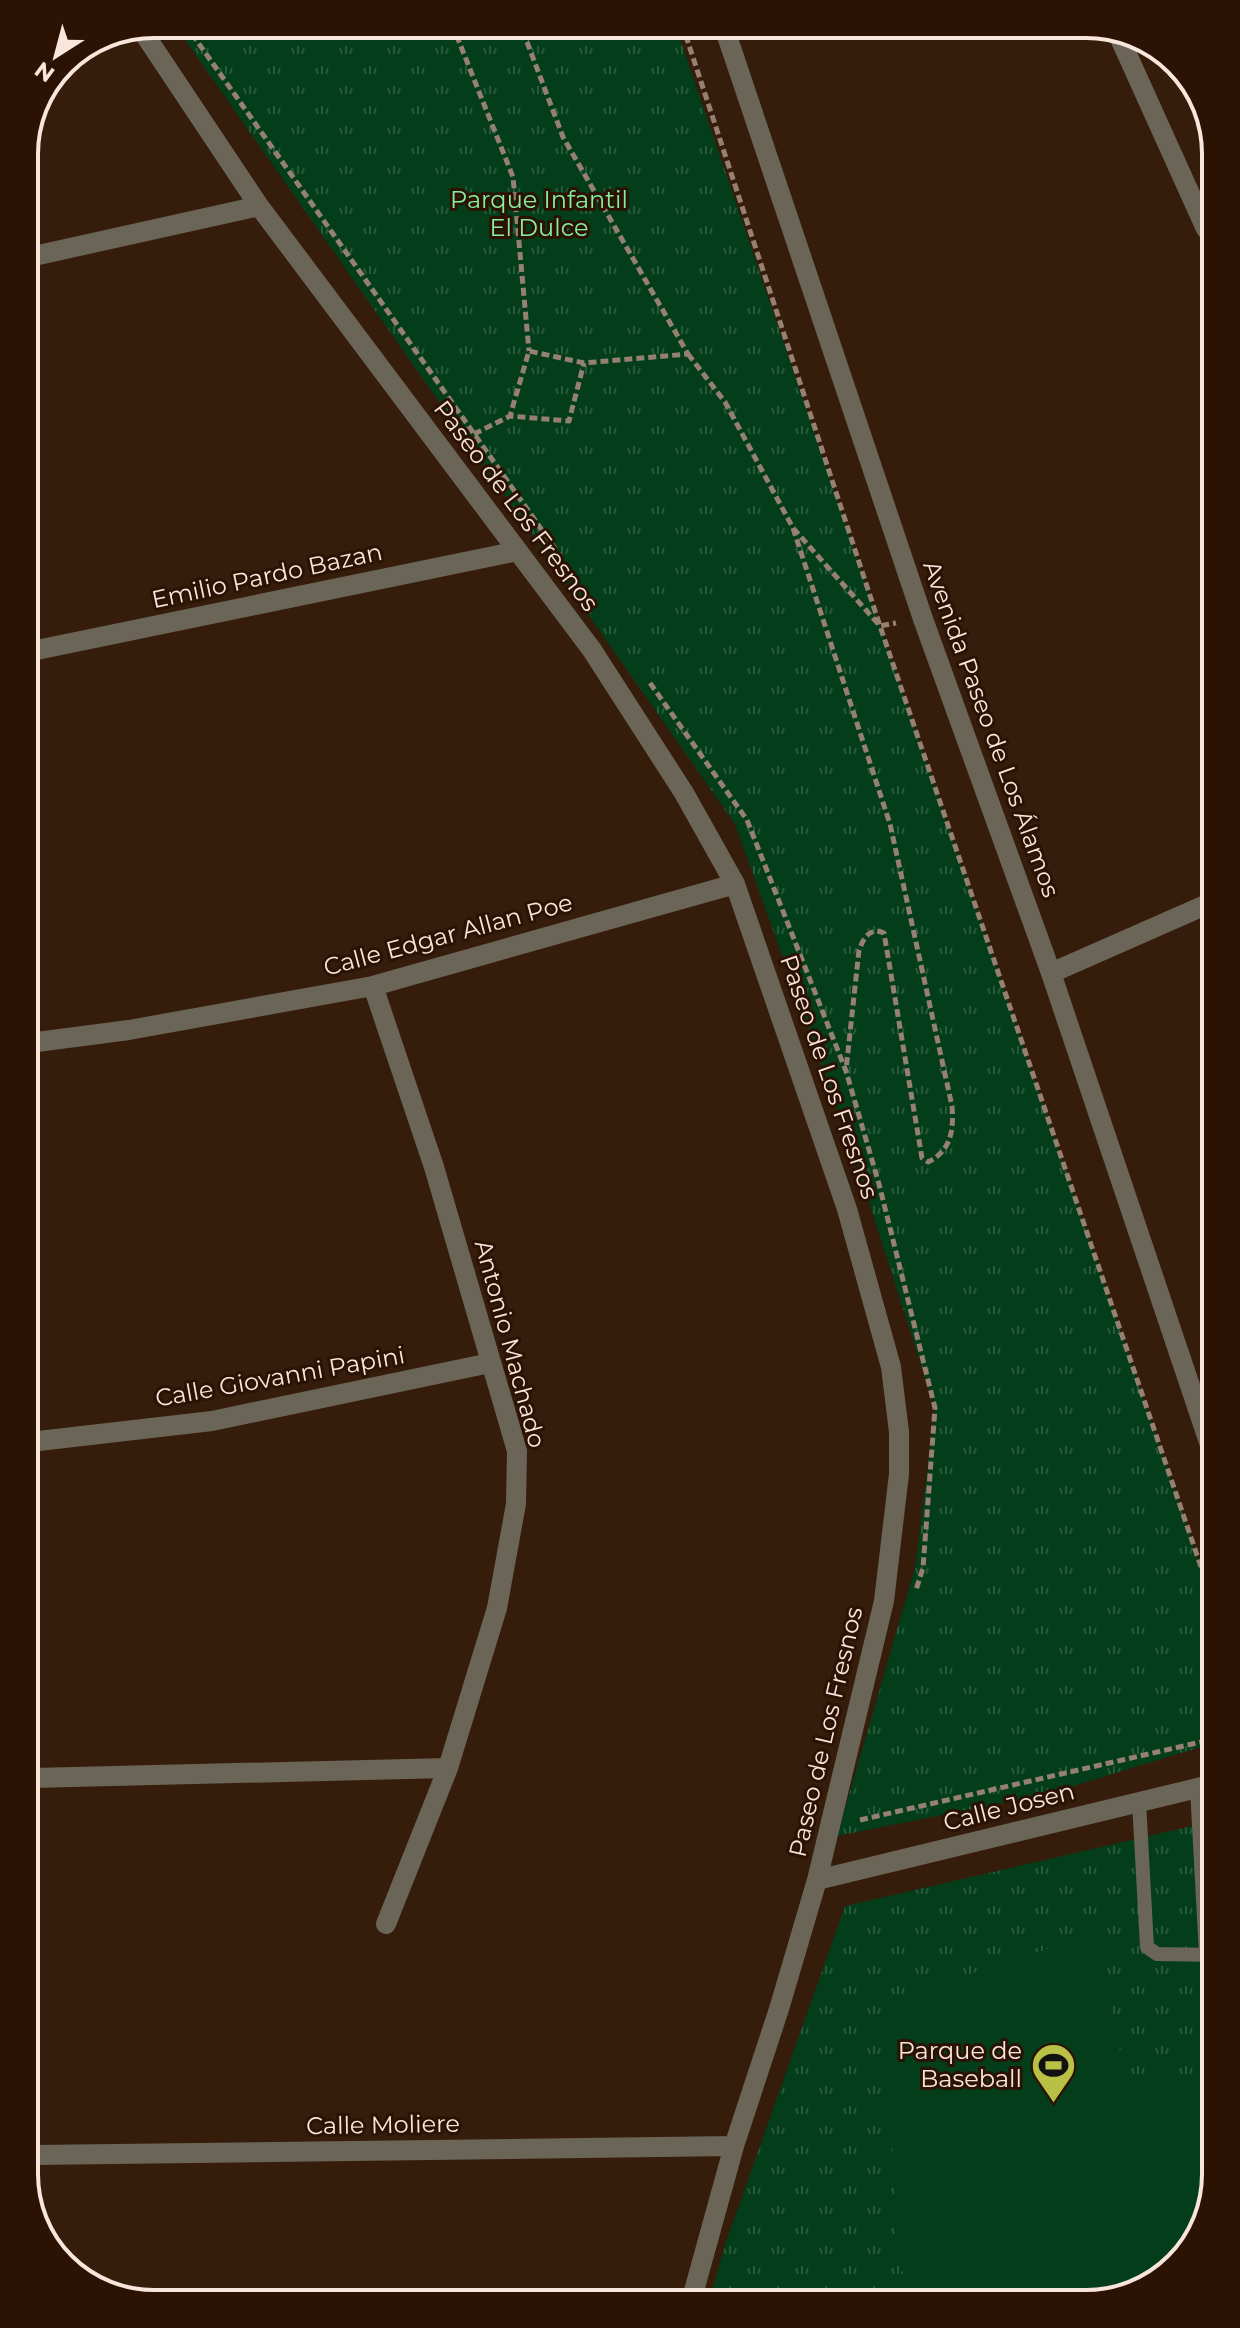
<svg xmlns="http://www.w3.org/2000/svg" width="1240" height="2328" viewBox="0 0 1240 2328" font-family="Montserrat,sans-serif">
<defs>
<pattern id="park-tufts" width="24" height="20" patternUnits="userSpaceOnUse" patternTransform="scale(2)"><rect width="24" height="20" fill="#033d19"/><path d="M3 7l-1-3M5 7V3M7 7l1-3M15 17l-1-3M17 17v-4M19 17l1-3" fill="none" stroke="#28593a"/></pattern>
</defs>
<rect width="100%" height="100%" fill="#361c0a"/>
<path fill="url(#park-tufts)" d="M 174,24 L 675,24 L 1213,1602 L 1214,1743 L 1047,1794 L 837,1836 L 915,1568 L 935,1408 L 855,1159 L 735,824 Z
M 1214,1821 L 1216,2174 L 1194,2246 L 1136,2294 L 710,2298 L 725,2245 L 845,1906 Z"/>
<path fill="#033d19" d="M 1098,1933 L 1126,2084 L 1216,2078 L 1216,2174 L 1194,2246 L 1136,2294 L 909,2296 L 897,2251 L 886,2001 Z"/>
<g fill="none" stroke-linecap="round" stroke-linejoin="round">
<path stroke="#968072" stroke-width="5" stroke-dasharray="8 4" stroke-linecap="butt" d="M 185,24 L 561,557
M 452,24 L 513,177 L 529,351
M 511,24 L 527,42 L 563,137 L 688,354 L 584,363 L 529,351 L 510,416 L 569,421 L 584,363
M 682,24 L 880,626 L 1213,1602
M 688,354 L 725,402 L 793,528 L 880,626 L 896,623
M 474,434 L 510,416
M 793,528 L 890,824 L 952,1106 C 954,1130 951,1151 928,1162 L 922,1158 L 884,933 C 870,927 864,937 859,950 L 846,1070
M 650,683 L 747,820 L 846,1071 L 879,1184 L 935,1408 L 923,1568 L 916,1590
M 860,1820 L 1214,1739"/>
<path stroke="#6a6557" stroke-width="14" d="M 1197,1788 L 1206,1955
M 1139,1802 L 1147,1947 L 1157,1954 L 1215,1955"/>
<path stroke="#6a6557" stroke-width="20" d="M 723,24 L 923,619 L 1051,973 L 1212,1451
M 141,29 L 259,206 L 592,650 L 684,793 L 735,884 L 847,1209 L 891,1367 L 899,1432 L 899,1474 L 884,1601 L 817,1880 L 779,2009 L 734,2146 L 692,2298
M 1117,32 L 1206,229
M 25,258 L 259,206
M 27,652 L 518,551
M 1051,973 L 1210,903
M 373,986 L 434,1167 L 517,1451 L 516,1504 L 497,1608 L 448,1768 L 386,1924
M 29,1043 L 129,1030 L 373,986 L 735,884
M 30,1442 L 212,1421 L 490,1363
M 32,1778 L 448,1768
M 817,1880 L 1214,1784
M 34,2155 L 734,2146"/>
</g>
<defs>
<symbol id="stadium-pin" viewBox="-11 -11 22 30"><path d="M0 17L-7.5 6A9.5 9.5 0 1 1 7.5 6Z" fill="#b9c046" stroke="#2b1203"/><path d="M0-5a6.5 5 0 1 0 0 10a6.5 5 0 1 0 0-10ZM-3.5-1.8h7v3.6h-7Z" fill="#111"/></symbol>
</defs>
<g fill-rule="evenodd">
<use href="#stadium-pin" x="1028" y="2040" width="51" height="69"/>
</g>
<g text-anchor="middle" stroke-width="6" stroke-linejoin="round" paint-order="stroke">
<g font-size="24" fill="#86ee9f" stroke="#2b1203">
<text x="539" y="208">Parque Infantil<tspan x="539" dy="28">El Dulce</tspan></text>
</g>
<g font-size="24" fill="#f8e5db" stroke="#2b1203">
<text transform="translate(516 506) rotate(53)" y="8">Paseo de Los Fresnos</text>
<text transform="translate(267 576) rotate(-12)" y="8">Emilio Pardo Bazan</text>
<text transform="translate(991 729) rotate(70)" y="8">Avenida Paseo de Los Álamos</text>
<text transform="translate(448 935) rotate(-15)" y="8">Calle Edgar Allan Poe</text>
<text transform="translate(829 1077) rotate(71)" y="8">Paseo de Los Fresnos</text>
<text transform="translate(510 1344) rotate(75)" y="8">Antonio Machado</text>
<text transform="translate(280 1377) rotate(-10)" y="8">Calle Giovanni Papini</text>
<text transform="translate(826 1732) rotate(-77)" y="8">Paseo de Los Fresnos</text>
<text transform="translate(1009 1807) rotate(-14)" y="8">Calle Josen</text>
<text transform="translate(383 2125) rotate(-1)" y="8">Calle Moliere</text>
</g>
<g font-size="24" fill="#f8e5db" stroke="#2b1203" text-anchor="end">
<text x="1022" y="2059">Parque de<tspan x="1022" dy="28">Baseball</tspan></text>
</g>
</g>
<path d="M0 0H1240V2328H0ZM154 38H1086A116 116 0 0 1 1202 154V2174A116 116 0 0 1 1086 2290H154A116 116 0 0 1 38 2174V154A116 116 0 0 1 154 38Z" fill="#2b1203" fill-rule="evenodd"/>
<path fill="none" stroke="#f8e5db" stroke-width="4" d="M154 38H1086A116 116 0 0 1 1202 154V2174A116 116 0 0 1 1086 2290H154A116 116 0 0 1 38 2174V154A116 116 0 0 1 154 38Z"/>
<g transform="translate(56 56) rotate(216)" stroke="#2b1203" stroke-width="6" paint-order="stroke">
<path d="M0-6L14 30L0 20L-14 30Z" fill="#f8e5db"/>
<text y="-12" font-size="22" font-weight="bold" text-anchor="middle" fill="#f8e5db">N</text>
</g>
</svg>
